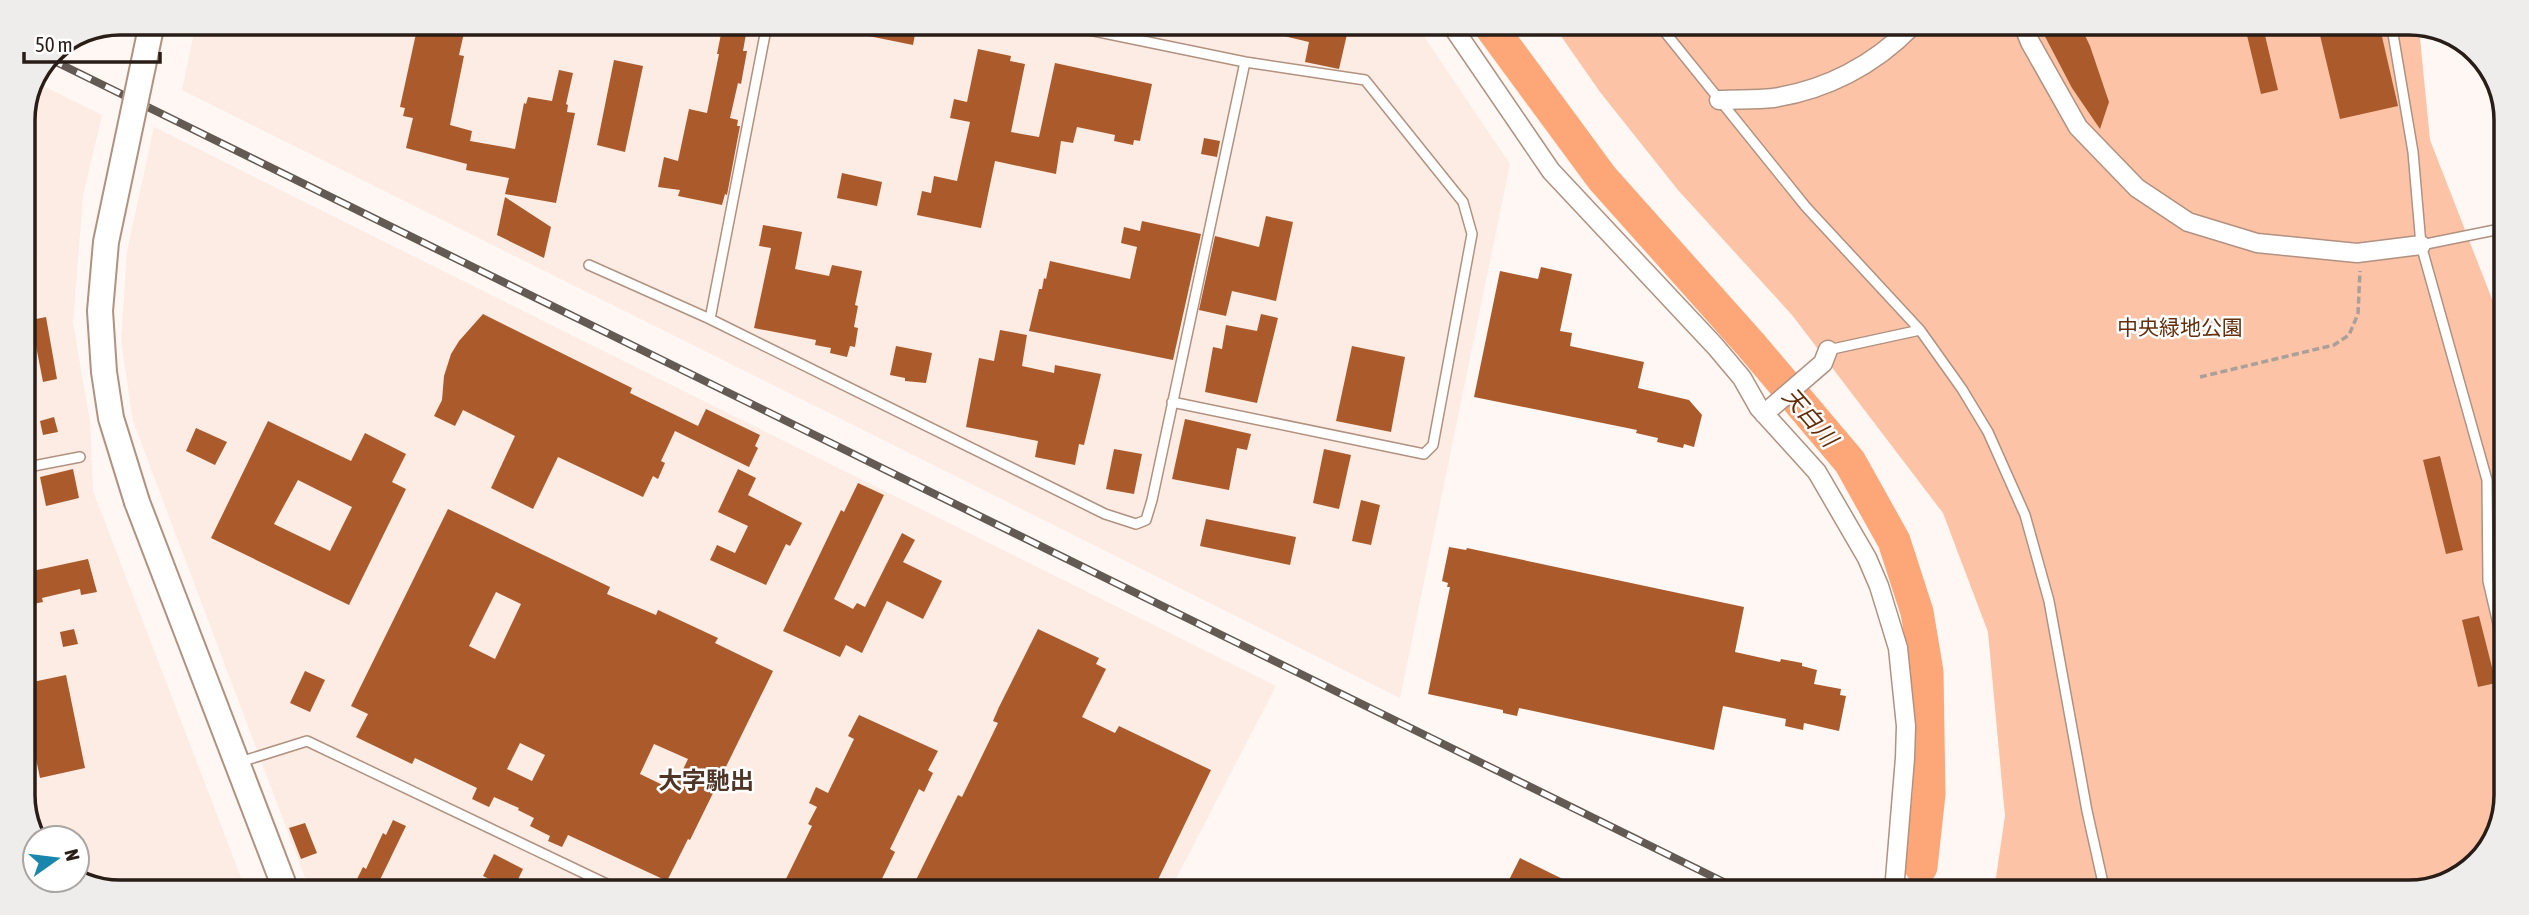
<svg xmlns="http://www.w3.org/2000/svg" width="2529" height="915" viewBox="0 0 2529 915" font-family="'Asap Condensed','Noto Sans JP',sans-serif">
<rect width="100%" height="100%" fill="#fef7f3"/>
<path fill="#fdece3" d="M 196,23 L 1417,26 L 1510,164 L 1400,698 L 182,90 Z
M 37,83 L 102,115 L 83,196 L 73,323 L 90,422 L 93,491 L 245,888 L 89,887 L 77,879 L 77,838 L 37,838 L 23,802 L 23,114 Z
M 154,127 L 1276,686 L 1170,890 L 309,888 L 133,421 L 121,341 L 127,252 Z"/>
<path fill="#fcc3a6" d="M 1554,26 L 2419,28 L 2430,140 L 2499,317 L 2504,379 L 2501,826 L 2468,872 L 2410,892 L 1994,891 L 2005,816 L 1988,632 L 1943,513 L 1792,315 L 1678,190 L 1600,92 Z"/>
<path fill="#fda677" d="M 1934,784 L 1928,891 L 1912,891 Z"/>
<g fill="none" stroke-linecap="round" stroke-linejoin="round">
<path stroke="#fda677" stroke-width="33" d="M 1490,26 L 1602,178 L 1751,345 L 1850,462 L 1894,541 L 1917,612 L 1927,672 L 1929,794 L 1921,867"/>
</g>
<path fill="#ab5b2b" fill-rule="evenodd" d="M 422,23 L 466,24 L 459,55 L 464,56 L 450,125 L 472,131 L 470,141 L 515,149 L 524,103 L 526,104 L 528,97 L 552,101 L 559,70 L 573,73 L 566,104 L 568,105 L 567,112 L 575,113 L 556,203 L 505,194 L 509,178 L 466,170 L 467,164 L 406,148 L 413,118 L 403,116 L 405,108 L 400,107 L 417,29 L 421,30 Z
M 845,24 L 917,24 L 913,45 L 844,31 Z
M 1263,25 L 1340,25 L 1348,30 L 1339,69 L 1305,62 L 1309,42 L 1263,31 Z
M 2040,27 L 2081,27 L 2090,46 L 2109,102 L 2100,129 L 2072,88 Z
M 2245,27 L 2263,27 L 2278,90 L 2261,94 Z
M 2318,27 L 2380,28 L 2398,106 L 2340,119 Z
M 722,29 L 746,34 L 743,51 L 747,51 L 741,84 L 738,83 L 730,118 L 738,120 L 737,126 L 740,126 L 727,195 L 725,194 L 722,205 L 678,196 L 680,190 L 658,187 L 664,157 L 678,161 L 689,109 L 707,113 L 719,54 L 717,54 Z
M 978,49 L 1011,56 L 1010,61 L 1025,64 L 1011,132 L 1039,137 L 1055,63 L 1152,84 L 1140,141 L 1134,140 L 1133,145 L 1114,141 L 1115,135 L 1077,127 L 1073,143 L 1061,141 L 1056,174 L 995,161 L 981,228 L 917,215 L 922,191 L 931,193 L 934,176 L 957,181 L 970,122 L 950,118 L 954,99 L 967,102 Z
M 614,60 L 643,66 L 625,152 L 597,145 Z
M 1204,138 L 1220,141 L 1217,157 L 1201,154 Z
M 842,173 L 882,182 L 877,206 L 837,198 Z
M 505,197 L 551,227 L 544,258 L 497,235 Z
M 1266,216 L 1293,222 L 1276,301 L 1232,291 L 1226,316 L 1199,310 L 1215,236 L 1259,247 Z
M 1142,221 L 1201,234 L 1173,360 L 1029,331 L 1039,289 L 1042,289 L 1044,278 L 1046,279 L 1050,261 L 1130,279 L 1137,247 L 1121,243 L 1124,227 L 1140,231 Z
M 763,225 L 802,232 L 795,269 L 829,276 L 832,265 L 862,271 L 855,305 L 858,306 L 854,327 L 858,328 L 855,347 L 850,346 L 847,357 L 830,353 L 831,348 L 815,345 L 816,340 L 754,328 L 771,248 L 759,246 Z
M 1541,267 L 1572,274 L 1560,331 L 1572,333 L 1570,346 L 1644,362 L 1638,388 L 1689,400 L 1702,415 L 1694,447 L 1684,444 L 1683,448 L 1657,442 L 1658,438 L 1636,433 L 1637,430 L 1474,397 L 1500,271 L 1538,279 Z
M 483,314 L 632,388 L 630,393 L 698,426 L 706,409 L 760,435 L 755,446 L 758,448 L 749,467 L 675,431 L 661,461 L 665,463 L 658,479 L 653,476 L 643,497 L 558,457 L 533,509 L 491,488 L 515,436 L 463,410 L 455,426 L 434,416 L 442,400 L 444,376 L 451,354 L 459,341 Z
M 1261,314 L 1278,318 L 1257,403 L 1205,392 L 1213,347 L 1222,349 L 1226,325 L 1257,331 Z
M 46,317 L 57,379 L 43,382 L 31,320 Z
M 1000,330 L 1027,335 L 1022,366 L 1054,373 L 1055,365 L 1101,374 L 1084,445 L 1079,444 L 1075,465 L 1035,457 L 1038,441 L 966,427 L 979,358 L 994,361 Z
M 896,346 L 932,353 L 926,383 L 905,381 L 905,378 L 890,375 Z
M 1352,346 L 1405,357 L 1391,432 L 1336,421 Z
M 54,417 L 58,432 L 43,435 L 40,421 Z
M 1185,419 L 1251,434 L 1247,450 L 1237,448 L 1229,490 L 1172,479 Z
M 268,421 L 351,461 L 365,433 L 406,454 L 392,482 L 406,489 L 349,605 L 211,538 ZM 298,480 L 352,507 L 330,551 L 274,524 Z
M 196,428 L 227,442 L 215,465 L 186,451 Z
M 1114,449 L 1142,454 L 1134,494 L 1106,489 Z
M 1324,449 L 1351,455 L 1339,509 L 1313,503 Z
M 2440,456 L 2463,550 L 2446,554 L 2423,460 Z
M 73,469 L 79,498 L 46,506 L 40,477 Z
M 738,469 L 756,478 L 748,495 L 802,523 L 790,546 L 786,544 L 766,585 L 710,560 L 717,545 L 735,553 L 748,526 L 718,512 Z
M 858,483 L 884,495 L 834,599 L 853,609 L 857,603 L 865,607 L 902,533 L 915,540 L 903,562 L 942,581 L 923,619 L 887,601 L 862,653 L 846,645 L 840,657 L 783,631 L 841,510 L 844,512 Z
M 1361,500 L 1380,505 L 1371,545 L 1352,541 Z
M 448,509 L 610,587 L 607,594 L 656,615 L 658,610 L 718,638 L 715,643 L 773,671 L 690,840 L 688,839 L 667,881 L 568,835 L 562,847 L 548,841 L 550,836 L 530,826 L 534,818 L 518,810 L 519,808 L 494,797 L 489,807 L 472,799 L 477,788 L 415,758 L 412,764 L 356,737 L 368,714 L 351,706 ZM 496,592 L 521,604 L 495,659 L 469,646 ZM 520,743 L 545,755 L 532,781 L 507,769 ZM 654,744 L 688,759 L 673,790 L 640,774 Z
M 1206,519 L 1296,537 L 1290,565 L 1200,546 Z
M 1449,547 L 1466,550 L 1467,548 L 1744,607 L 1735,652 L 1780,662 L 1781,659 L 1802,663 L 1802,666 L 1817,670 L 1814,684 L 1841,689 L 1840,695 L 1846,696 L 1839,731 L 1804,723 L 1803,730 L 1785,726 L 1786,719 L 1723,706 L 1714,750 L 1519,708 L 1517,716 L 1503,713 L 1503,710 L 1428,694 L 1450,587 L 1447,587 L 1448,583 L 1442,581 Z
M 88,559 L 97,592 L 81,595 L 80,589 L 42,598 L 43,602 L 23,606 L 23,573 Z
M 2479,616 L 2496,683 L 2478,687 L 2462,620 Z
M 74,629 L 78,644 L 63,647 L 60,632 Z
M 1038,629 L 1099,658 L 1096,664 L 1106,669 L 1082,717 L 1115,733 L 1119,726 L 1211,770 L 1153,890 L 917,889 L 919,884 L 915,882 L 958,795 L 962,797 L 998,723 L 993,721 L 999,707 Z
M 305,671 L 325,680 L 310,712 L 290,703 Z
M 66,675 L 85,768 L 40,778 L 23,697 L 23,684 Z
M 859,715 L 938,751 L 928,770 L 933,773 L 924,792 L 919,789 L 890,849 L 895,852 L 877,889 L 781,889 L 812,826 L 808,824 L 817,807 L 809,803 L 816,787 L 828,793 L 854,739 L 848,736 Z
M 393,820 L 406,826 L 376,888 L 356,881 L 363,867 L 366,869 L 383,833 L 386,835 Z
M 305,823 L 317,853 L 301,859 L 289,828 Z
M 494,854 L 523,869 L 514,888 L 508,888 L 483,876 Z
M 1520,858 L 1585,890 L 1504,890 Z"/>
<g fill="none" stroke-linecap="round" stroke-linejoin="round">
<defs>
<path id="lane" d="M 1065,25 L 1245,62 L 1365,80 L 1463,202 L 1472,234 L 1433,445 L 1424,454 L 1172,402
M 1660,26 L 1806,207 L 1920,330 L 1962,389 L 1988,432 L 2025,515 L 2049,601 L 2087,811 L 2105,892
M 2392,28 L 2413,152 L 2421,245 L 2487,480 L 2488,581 L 2502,641
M 2421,245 L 2505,228
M 589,265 L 710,319 L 1105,514 L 1136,524 L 1146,520 L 1152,500 L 1245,62
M 710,319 L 767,24
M 1828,350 L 1920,330
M 23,468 L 80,457
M 240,762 L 307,741 L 615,888"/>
<path id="street" d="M 1452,26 L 1551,171 L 1715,346 L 1742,378 L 1759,408 L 1817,472 L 1867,558 L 1879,586 L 1898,648 L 1906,726 L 1905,758 L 1894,891
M 2024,27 L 2030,42 L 2078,127 L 2137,188 L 2188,222 L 2257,243 L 2357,253 L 2421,245
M 1719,100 C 1737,99 1756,100 1773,98 C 1826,90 1874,65 1911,27
M 1764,414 L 1823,363 L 1828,350"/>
<path id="secondary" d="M 137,502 L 285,888"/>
</defs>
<use href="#lane" stroke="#b19180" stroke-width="12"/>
<use href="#street" stroke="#b19180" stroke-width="21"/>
<use href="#secondary" stroke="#b19180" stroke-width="28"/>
<path stroke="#a9a09b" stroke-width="3.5" stroke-dasharray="7 3.5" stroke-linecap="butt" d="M 2200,377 L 2334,345 L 2349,335 L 2358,314 L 2360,271"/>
<use href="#lane" stroke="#fff" stroke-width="9"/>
<use href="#street" stroke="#fff" stroke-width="18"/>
<use href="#secondary" stroke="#fff" stroke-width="24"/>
<defs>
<path id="rail" d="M 48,58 L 1742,891"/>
</defs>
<use href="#rail" stroke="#645a54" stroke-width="8"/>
<use href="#rail" stroke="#fff" stroke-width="5" stroke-dasharray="16" stroke-linecap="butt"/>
<defs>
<path id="secondary-bridge" d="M 137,502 L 111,418 L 104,372 L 100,311 L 106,242 L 152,23"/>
</defs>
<use href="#secondary-bridge" stroke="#b19180" stroke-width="28" stroke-linecap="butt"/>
<use href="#secondary-bridge" stroke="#fff" stroke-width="24"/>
</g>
<g text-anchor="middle" stroke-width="5" stroke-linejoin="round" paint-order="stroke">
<g font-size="21" fill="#652e0b" stroke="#fff">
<text x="2180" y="335">中央緑地公園</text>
</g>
<g font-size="23" font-style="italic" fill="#632d09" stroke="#fff">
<text transform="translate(1810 417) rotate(49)" y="8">天白川</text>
</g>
<g font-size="24" font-weight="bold" fill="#503526" stroke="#fff">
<text x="706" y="789">大字馳出</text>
</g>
</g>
<path d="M0 0H2529V915H0ZM120 35H2409A85 85 0 0 1 2494 120V795A85 85 0 0 1 2409 880H120A85 85 0 0 1 35 795V120A85 85 0 0 1 120 35Z" fill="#eeedec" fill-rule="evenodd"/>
<path fill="none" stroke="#291d17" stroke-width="3.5" d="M120 35H2409A85 85 0 0 1 2494 120V795A85 85 0 0 1 2409 880H120A85 85 0 0 1 35 795V120A85 85 0 0 1 120 35Z"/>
<g transform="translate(56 859) rotate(76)"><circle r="33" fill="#ffffff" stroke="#a9a5a2" stroke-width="2"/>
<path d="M0-5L12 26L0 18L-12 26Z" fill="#1986ad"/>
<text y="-10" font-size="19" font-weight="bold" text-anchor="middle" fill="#291d17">N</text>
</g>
<path d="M24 52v10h136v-10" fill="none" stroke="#291d17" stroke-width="3.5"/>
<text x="35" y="52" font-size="21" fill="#291d17" stroke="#ffffff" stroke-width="5" paint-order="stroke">50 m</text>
</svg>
